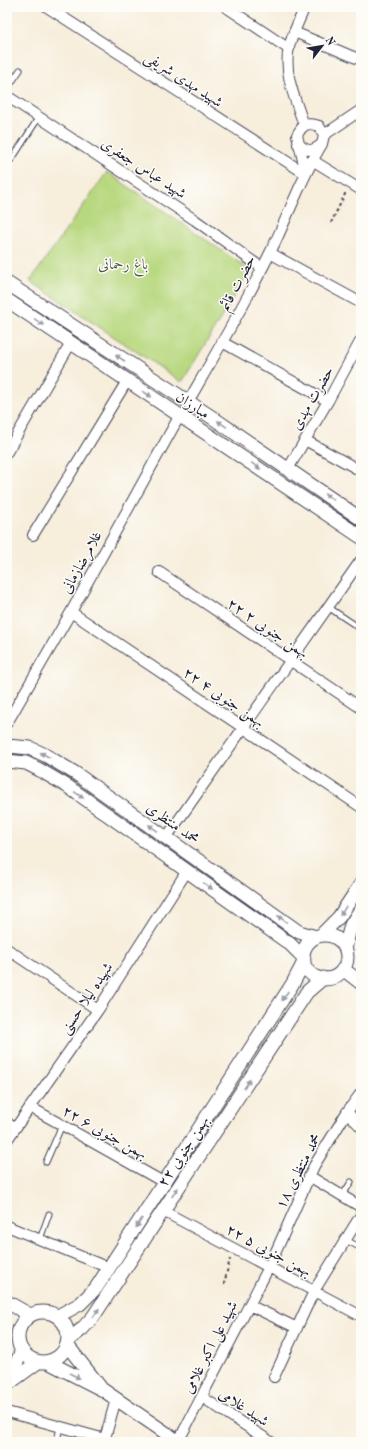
<svg xmlns="http://www.w3.org/2000/svg" width="368" height="1449" viewBox="0 0 368 1449" font-family="'Old Standard TT',Amiri,serif">
<rect width="100%" height="100%" fill="#fdfcf7"/>
<filter id="ink" filterUnits="userSpaceOnUse"><feTurbulence type="fractalNoise" baseFrequency=".025" numOctaves="2"/><feDisplacementMap in="SourceGraphic" scale="8" xChannelSelector="R" yChannelSelector="G"/><feConvolveMatrix kernelMatrix="1 2 1 2 8 2 1 2 1" color-interpolation-filters="sRGB"/></filter>
<filter id="wash" filterUnits="userSpaceOnUse"><feTurbulence type="fractalNoise" baseFrequency=".012" numOctaves="4" result="noise"/><feDisplacementMap in="SourceGraphic" scale="16" xChannelSelector="R" yChannelSelector="G"/><feGaussianBlur stdDeviation="0.9" result="paint"/><feColorMatrix in="noise" values="0 0 0 0 0 0 0 0 0 0 0 0 0 0 0 0 0 1.4 0 .05"/><feComposite in="paint" operator="in"/></filter>
<g filter="url(#wash)">
<rect width="100%" height="100%" fill="#f7eedc"/>
<path fill="#b8d87f" stroke="#6d7d5d" d="M 107,172 L 250,270 L 182,382 L 30,281 Z"/>
</g>
<g filter="url(#ink)">
<g fill="none" stroke-linecap="round" stroke-linejoin="round">
<defs>
<path id="service" d="M 7,89 L 20,70
M 12,159 L 39,117
M 328,607 L 361,629
M 7,1120 L 16,1126
M 46,1162 L 62,1125
M 342,1196 L 351,1182
M 40,1239 L 49,1214
M 346,1240 L 361,1248
M 57,1441 L 60,1427"/>
<path id="minor" d="M 47,7 L 306,174
M 226,7 L 289,49
M 294,32 L 361,60
M 7,96 L 195,220 L 262,268
M 304,125 C 296,101 283,74 289,47 C 293,33 299,20 305,7
M 324,135 L 361,110
M 298,144 C 308,152 312,152 322,144 L 324,135 L 319,126 C 308,122 303,124 297,135 L 306,174
M 312,160 L 361,190
M 270,253 L 361,303
M 222,342 L 328,401
M 188,402 C 216,353 245,304 270,253 C 288,217 301,178 322,144
M 305,440 L 361,471
M 7,452 L 71,343
M 288,469 L 328,401 L 361,340
M 33,535 L 127,381
M 159,572 L 361,708
M 71,612 L 361,807
M 7,723 L 71,612 L 180,415
M 166,838 L 361,560
M 7,949 L 98,1010
M 30,1107 L 165,1183
M 347,1112 L 361,1127
M 7,1140 L 98,1010 L 187,871
M 309,1176 L 361,1207
M 163,1211 L 361,1316
M 7,1226 L 109,1268
M 249,1305 L 297,1328
M 274,1377 L 314,1291 L 361,1215
M 202,1397 L 271,1442
M 7,1412 L 105,1439
M 104,1442 L 116,1399
M 178,1442 L 269,1267 L 314,1166 L 347,1112 L 361,1093"/>
<path id="tertiary" d="M 7,283 L 213,418 L 361,519
M 7,300 L 361,537
M 7,746 L 30,748 L 45,755 L 75,773 L 299,932 L 316,937
M 7,761 L 26,763 L 38,769 L 67,786 L 290,944 L 304,958
M 321,935 L 339,917 L 361,884
M303 957a22 22 0 1 1 44 0a22 22 0 1 1-44 0Z
M 345,948 L 351,925 L 361,909
M 343,969 L 361,983
M 7,1302 L 30,1315
M18 1337a25 25 0 1 1 50 0a25 25 0 1 1-50 0Z
M 58,1316 L 80,1304 L 96,1288 L 293,983 L 304,962
M 68,1340 L 82,1329 L 93,1317 L 307,992 L 323,978
M 67,1345 L 100,1387
M 48,1362 L 103,1390 L 179,1442
M 8,1384 L 38,1362
M 7,1385 L 22,1350"/>
</defs>
<use href="#service" stroke="#424153" stroke-width="7"/>
<use href="#minor" stroke="#424153" stroke-width="12"/>
<use href="#tertiary" stroke="#424153" stroke-width="15"/>
<path stroke="#424153" stroke-width="2" stroke-dasharray="3 3" stroke-linecap="butt" d="M 331,223 L 346,192
M 224,1284 L 230,1259"/>
<use href="#service" stroke="#fff" stroke-width="5"/>
<use href="#minor" stroke="#fff" stroke-width="10"/>
<use href="#tertiary" stroke="#fff" stroke-width="13"/>
</g>
<defs><path id="oneway-solid" d="M-6-.8H1V-3.2L6.5 0L1 3.2V.8H-6Z"/></defs>
<g fill="#9c9ca7">
<use href="#oneway-solid" transform="translate(39 322) rotate(34)"/>
<use href="#oneway-solid" transform="translate(120 358) rotate(-147)"/>
<use href="#oneway-solid" transform="translate(147 394) rotate(33)"/>
<use href="#oneway-solid" transform="translate(222 424) rotate(-146)"/>
<use href="#oneway-solid" transform="translate(256 466) rotate(34)"/>
<use href="#oneway-solid" transform="translate(329 497) rotate(-146)"/>
<use href="#oneway-solid" transform="translate(45 755) rotate(-152)"/>
<use href="#oneway-solid" transform="translate(79 795) rotate(35)"/>
<use href="#oneway-solid" transform="translate(153 828) rotate(-145)"/>
<use href="#oneway-solid" transform="translate(208 886) rotate(35)"/>
<use href="#oneway-solid" transform="translate(343 911) rotate(123)"/>
<use href="#oneway-solid" transform="translate(282 919) rotate(-145)"/>
<use href="#oneway-solid" transform="translate(285 996) rotate(123)"/>
<use href="#oneway-solid" transform="translate(247 1084) rotate(-57)"/>
<use href="#oneway-solid" transform="translate(175 1192) rotate(-57)"/>
<use href="#oneway-solid" transform="translate(139 1223) rotate(123)"/>
<use href="#oneway-solid" transform="translate(96 1313) rotate(-56)"/>
<use href="#oneway-solid" transform="translate(75 1376) rotate(27)"/>
</g>
</g>
<g text-anchor="middle" stroke-width="3" stroke-linejoin="round" paint-order="stroke">
<g font-size="15" fill="#22223b" stroke="#fdfcf7">
<text transform="translate(184 79) rotate(33)" y="5">شهید مهدی شریفی</text>
<text transform="translate(144 168) rotate(33)" y="5">شهید عباس جعفری</text>
<text transform="translate(237 283) rotate(-62)" y="5">حضرت قائم</text>
<text transform="translate(312 398) rotate(-60)" y="5">حضرت مهدی</text>
<text transform="translate(193 405) rotate(33)" y="5">مبارزان</text>
<text transform="translate(81 562) rotate(-61)" y="5">غلامرضازمانی</text>
<text transform="translate(268 628) rotate(34)" y="5">۲۲ بهمن جنوبی ۲</text>
<text transform="translate(224 697) rotate(34)" y="5">۲۲ بهمن جنوبی ۴</text>
<text transform="translate(173 823) rotate(35)" y="5">محمد منتظری</text>
<text transform="translate(86 998) rotate(-56)" y="5">شهیده لیلا حسنی</text>
<text transform="translate(105 1132) rotate(29)" y="5">۲۲ بهمن جنوبی ۶</text>
<text transform="translate(183 1151) rotate(-57)" y="5">۲۲ بهمن جنوبی</text>
<text transform="translate(298 1171) rotate(-63)" y="5">محمد منتظری ۱۸</text>
<text transform="translate(269 1250) rotate(28)" y="5">۲۲ بهمن جنوبی ۵</text>
<text transform="translate(210 1347) rotate(-63)" y="5">شهید علی اکبر غلامی</text>
<text transform="translate(244 1407) rotate(33)" y="5">شهید غلامی</text>
</g>
<g font-size="15" fill="#4f594f" stroke="#fdfcf7">
<text x="123" y="269">باغ رحمانی</text>
</g>
</g>
<rect width="368" height="1449" fill="none" stroke="#fdfcf7" stroke-width="24"/>
<g transform="translate(322 46) rotate(59)" stroke="#fdfcf7" stroke-width="3" paint-order="stroke">
<path d="M0-3L7 15L0 10L-7 15Z" fill="#22223b"/>
<text y="-6" font-size="11" font-weight="bold" text-anchor="middle" fill="#22223b">N</text>
</g>
</svg>
